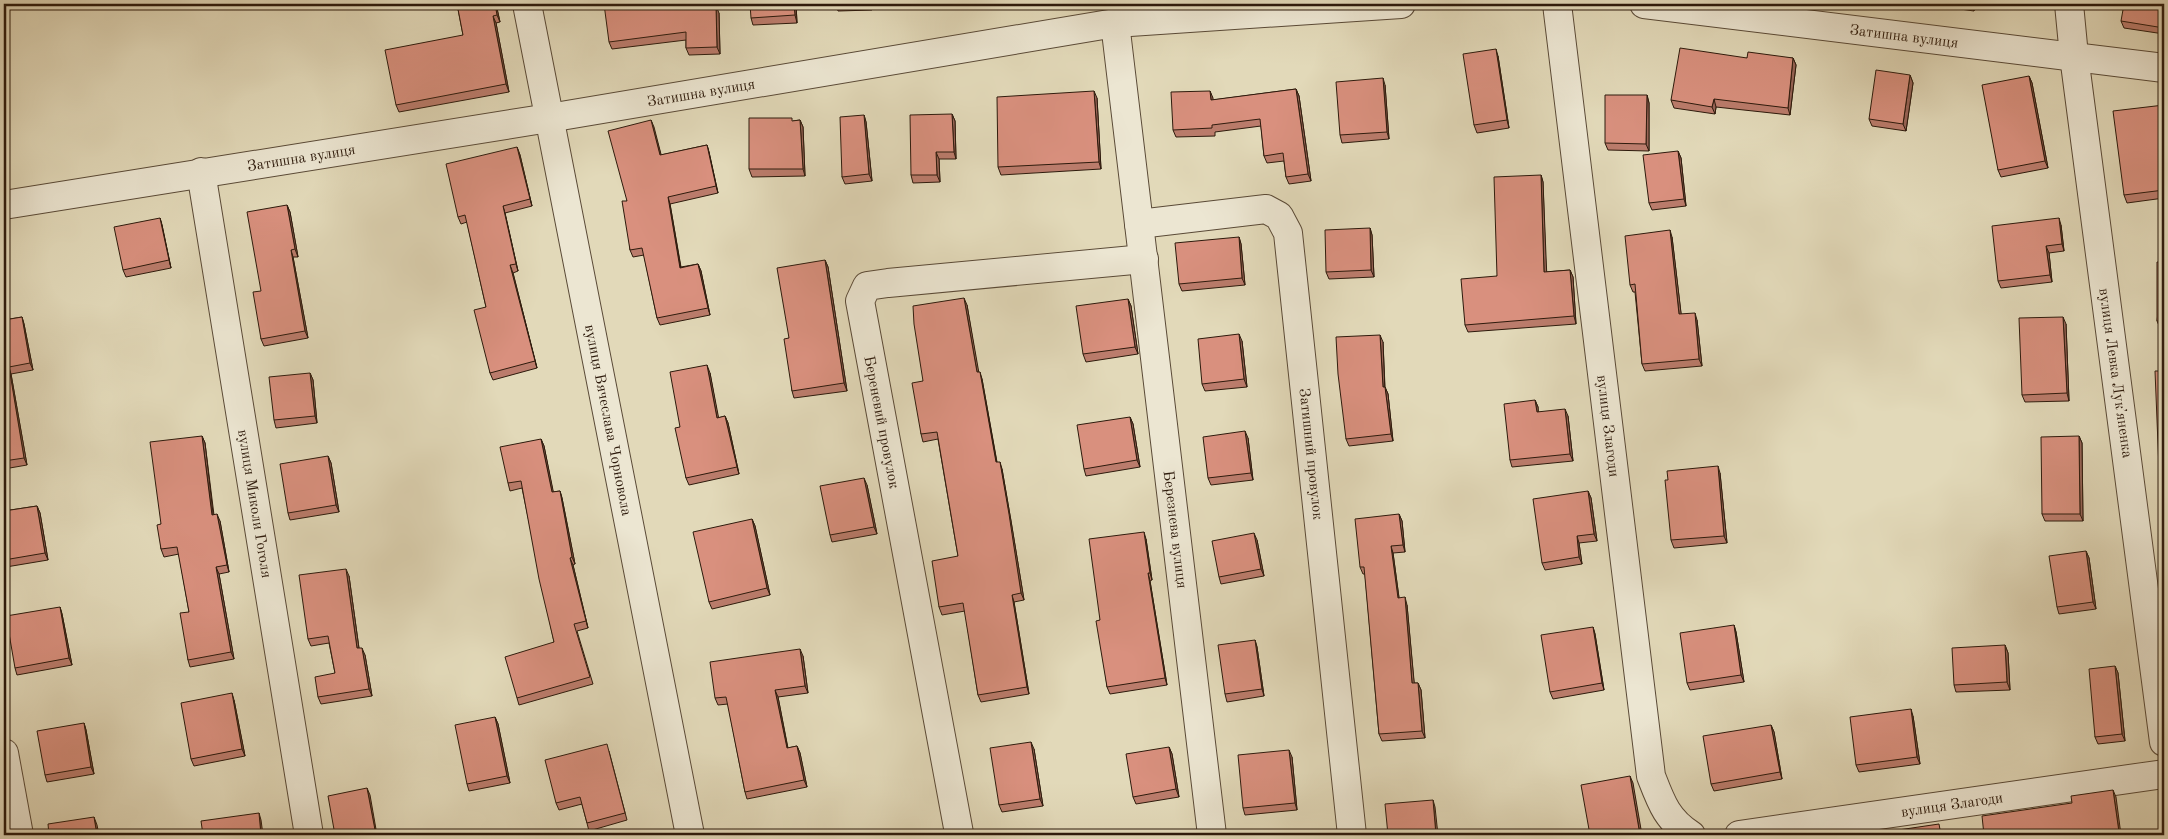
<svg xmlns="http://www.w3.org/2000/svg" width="2168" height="839" viewBox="0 0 2168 839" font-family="'Old Standard TT',serif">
<rect width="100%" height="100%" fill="#e2d9b9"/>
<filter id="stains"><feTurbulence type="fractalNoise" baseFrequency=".004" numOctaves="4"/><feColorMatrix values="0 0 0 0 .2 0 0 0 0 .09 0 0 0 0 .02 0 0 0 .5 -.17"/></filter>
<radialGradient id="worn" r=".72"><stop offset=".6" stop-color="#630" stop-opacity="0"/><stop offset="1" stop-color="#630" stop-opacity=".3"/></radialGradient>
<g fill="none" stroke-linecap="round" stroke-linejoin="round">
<defs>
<g id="street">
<path id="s1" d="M 527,4 L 690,835"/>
<path id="s2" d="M 1557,4 L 1651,776 C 1661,802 1667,820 1691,835"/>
<path id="s3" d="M 1644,4 L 2164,68"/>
<path d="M 2069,4 L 2074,56 L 2164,742"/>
<path id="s4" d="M 1115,23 L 1212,835"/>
<path id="s5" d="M 201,172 L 309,835"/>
<path id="s6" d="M 4,205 L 549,118 L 1115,23 L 1401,4"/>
<path id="s7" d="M 1139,224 L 1266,209 L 1279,216 L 1288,233 L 1352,835"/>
<path d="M 4,753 L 19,835"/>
<path d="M 959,833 L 860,301 L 867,286 L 888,283 L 1144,259"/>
<path id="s8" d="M 1739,835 L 2164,774"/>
</g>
</defs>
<use href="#street" stroke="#5a4a37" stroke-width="30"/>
<use href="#street" stroke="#ece6d2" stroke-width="28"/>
</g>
<path fill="#bb7c6c" stroke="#2d1a0c" d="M 457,4 L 496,4 L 500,22 L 496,23 L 509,92 L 399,112 L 396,105 L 463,35 Z
M 796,4 L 797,23 L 753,25 L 751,18 Z
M 836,4 L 872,4 L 872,10 L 838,11 Z
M 1926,4 L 1975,4 L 1974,11 Z
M 1991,4 L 2009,4 L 2009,5 Z
M 2164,4 L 2164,34 L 2124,28 L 2121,21 Z
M 654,8 L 719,13 L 720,54 L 689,55 L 686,48 L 686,40 L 612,49 L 609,42 Z
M 1498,56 L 1509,128 L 1477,133 L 1474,125 Z
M 1747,58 L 1793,58 L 1796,65 L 1790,115 L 1716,107 L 1715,114 L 1674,108 L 1671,100 Z
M 1910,75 L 1913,83 L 1906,131 L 1872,126 L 1869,119 Z
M 2029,76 L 2032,83 L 2048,168 L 2001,177 L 1998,170 Z
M 1385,85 L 1389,139 L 1342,143 L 1340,135 Z
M 1296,89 L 1299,96 L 1311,181 L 1289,184 L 1286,177 L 1284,161 L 1267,163 L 1264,156 L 1261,126 L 1215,132 L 1215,136 L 1176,137 L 1173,130 L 1210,91 L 1213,100 Z
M 1647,95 L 1649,103 L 1649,151 L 1608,150 L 1605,143 Z
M 1097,98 L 1101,169 L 1001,175 L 998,167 Z
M 2164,105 L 2164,198 L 2127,203 L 2124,195 Z
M 952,114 L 955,121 L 956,159 L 939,159 L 940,182 L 913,183 L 911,175 Z
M 864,115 L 866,122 L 872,181 L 845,184 L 842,177 Z
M 651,120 L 661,155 L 707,145 L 709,152 L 718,193 L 670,204 L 681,267 L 698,264 L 701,271 L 710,315 L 660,325 L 657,318 L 644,255 L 633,257 L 630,250 L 627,201 Z
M 800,120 L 803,127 L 805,176 L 752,177 L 749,169 L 793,121 Z
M 517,147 L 520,155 L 532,206 L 505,213 L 518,271 L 513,273 L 537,368 L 493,380 L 490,373 L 486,307 L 467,222 L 461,224 L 458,217 Z
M 1678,151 L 1681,158 L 1686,206 L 1652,210 L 1649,203 Z
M 1541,175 L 1543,182 L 1546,272 L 1570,270 L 1573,277 L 1576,324 L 1468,332 L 1465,325 L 1497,276 Z
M 287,205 L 290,212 L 298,257 L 293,257 L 308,338 L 264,346 L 261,339 Z
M 160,218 L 162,225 L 171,268 L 126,277 L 123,270 Z
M 2061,225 L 2064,251 L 2049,253 L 2052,282 L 2001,288 L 1998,281 Z
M 1370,228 L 1372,235 L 1374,277 L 1329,279 L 1326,272 Z
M 1239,237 L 1241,244 L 1245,285 L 1182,291 L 1179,284 Z
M 1672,237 L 1681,314 L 1697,320 L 1702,366 L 1645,371 L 1642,364 L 1635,292 L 1633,292 L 1630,285 Z
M 825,260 L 828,267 L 847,391 L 794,398 L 792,391 L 789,338 Z
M 2164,262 L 2164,328 L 2160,328 L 2157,321 Z
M 1128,299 L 1131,306 L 1138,354 L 1086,362 L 1083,354 Z
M 967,305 L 978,372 L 982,379 L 997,462 L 1002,469 L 1011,521 L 1024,600 L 1014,602 L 1029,694 L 981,702 L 978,695 L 965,611 L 942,615 L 939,607 L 958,556 L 938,439 L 923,442 L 921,434 L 923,381 Z
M 22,317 L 24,324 L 33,370 L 11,374 L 27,465 L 4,469 L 4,320 Z
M 2066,324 L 2069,401 L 2025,402 L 2022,395 Z
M 1242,341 L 1247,387 L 1205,391 L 1202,384 Z
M 1383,342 L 1385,387 L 1388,394 L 1393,441 L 1349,446 L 1346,439 Z
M 2164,371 L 2164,476 L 2162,476 L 2159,469 Z
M 310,373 L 313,380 L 317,423 L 276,428 L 274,420 Z
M 710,373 L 718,418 L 725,416 L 728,423 L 739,474 L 689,485 L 686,478 L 680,427 Z
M 1535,400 L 1538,407 L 1538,412 L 1568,416 L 1573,461 L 1512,467 L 1510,460 Z
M 1130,417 L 1133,424 L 1140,467 L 1086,476 L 1084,469 Z
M 202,436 L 205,443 L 214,515 L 220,521 L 229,572 L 219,574 L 234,659 L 190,667 L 188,660 L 189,612 L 179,554 L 164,557 L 161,549 L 161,524 Z
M 2079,436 L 2082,443 L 2083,521 L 2045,521 L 2042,514 Z
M 1248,438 L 1253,480 L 1211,485 L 1208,478 Z
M 541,439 L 544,446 L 553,492 L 560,491 L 562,498 L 575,564 L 573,565 L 588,628 L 577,631 L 593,684 L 519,705 L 517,698 L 554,642 L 522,488 L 510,491 L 508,483 Z
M 328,456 L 331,463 L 339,512 L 290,520 L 288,513 Z
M 1720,473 L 1727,543 L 1674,548 L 1671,540 Z
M 867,485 L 877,534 L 832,542 L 830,535 Z
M 1588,491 L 1591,498 L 1597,541 L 1579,543 L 1582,564 L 1545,570 L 1542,563 Z
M 37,506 L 40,513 L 48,560 L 6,567 L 4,561 L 4,511 Z
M 1399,514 L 1402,521 L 1405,552 L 1393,553 L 1399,598 L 1407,605 L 1414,683 L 1418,683 L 1421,690 L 1425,738 L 1382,741 L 1379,734 L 1365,574 L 1363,574 L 1360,567 Z
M 752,519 L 755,526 L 770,595 L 712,609 L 709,602 Z
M 1146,539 L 1152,580 L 1150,581 L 1167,685 L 1110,694 L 1107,687 L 1100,620 Z
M 1257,540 L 1264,576 L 1221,584 L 1219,577 Z
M 2086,551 L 2089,558 L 2096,609 L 2059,614 L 2057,607 Z
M 349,576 L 359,648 L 365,655 L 372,696 L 321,704 L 318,697 L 335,673 L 329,643 L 311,646 L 308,639 Z
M 60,607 L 62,614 L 72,665 L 17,675 L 15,668 Z
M 1734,625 L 1736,632 L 1744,682 L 1690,690 L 1687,683 Z
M 1593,627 L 1595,634 L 1604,690 L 1553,699 L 1550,692 Z
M 1255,640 L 1257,647 L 1264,696 L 1227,702 L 1225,694 Z
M 2005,645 L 2008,653 L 2010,690 L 1956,692 L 1954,685 Z
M 803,656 L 808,693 L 778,697 L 788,748 L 797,746 L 800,753 L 807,787 L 747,799 L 745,792 L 728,704 L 718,705 L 715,698 Z
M 2115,666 L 2118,673 L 2125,741 L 2098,744 L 2095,737 Z
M 234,700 L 245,756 L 194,766 L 191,759 Z
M 1913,716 L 1920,764 L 1859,772 L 1856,765 Z
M 495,717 L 498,724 L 510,783 L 469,791 L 467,784 Z
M 84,723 L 86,730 L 94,774 L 47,782 L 45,775 Z
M 1771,725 L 1774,732 L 1782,779 L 1714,791 L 1711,784 Z
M 1169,747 L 1172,754 L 1179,797 L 1136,804 L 1133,797 Z
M 1034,749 L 1043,806 L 1002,812 L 999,805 Z
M 609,751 L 627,820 L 589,831 L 582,804 L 559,810 L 556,803 Z
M 1292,757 L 1297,810 L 1245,815 L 1243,808 Z"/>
<path fill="#986558" stroke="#2d1a0c" d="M 495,4 L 496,4 L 500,22 L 497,15 Z
M 794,4 L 796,4 L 797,23 L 795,15 Z
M 1971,4 L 1975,4 L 1974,11 Z
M 716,6 L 719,13 L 720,54 L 717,47 Z
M 493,16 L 496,23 L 509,92 L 506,84 Z
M 1496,49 L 1498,56 L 1509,128 L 1507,120 Z
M 1793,58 L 1796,65 L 1790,115 L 1788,108 Z
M 1910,75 L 1913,83 L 1906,131 L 1903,124 Z
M 2029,76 L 2032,83 L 2048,168 L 2045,161 Z
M 1383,78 L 1385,85 L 1389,139 L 1387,132 Z
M 1296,89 L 1299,96 L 1311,181 L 1308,174 Z
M 1094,91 L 1097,98 L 1101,169 L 1099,162 Z
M 1210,91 L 1213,98 L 1213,107 L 1211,100 Z
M 1647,95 L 1649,103 L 1649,151 L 1646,144 Z
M 1714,99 L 1716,107 L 1715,114 L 1712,107 Z
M 952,114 L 955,121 L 956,159 L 954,152 Z
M 864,115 L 866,122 L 872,181 L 869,174 Z
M 651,120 L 654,127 L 663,162 L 660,155 Z
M 800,120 L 803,127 L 805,176 L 803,169 Z
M 707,145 L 709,152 L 718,193 L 716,186 Z
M 517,147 L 520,155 L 532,206 L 530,199 Z
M 1678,151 L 1681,158 L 1686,206 L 1684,199 Z
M 936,152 L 939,159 L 940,182 L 937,175 Z
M 1541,175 L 1543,182 L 1547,280 L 1544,272 Z
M 668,197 L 670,204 L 682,275 L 680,268 Z
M 287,205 L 290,212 L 298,257 L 295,249 Z
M 503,206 L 505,213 L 518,271 L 516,264 Z
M 160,218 L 162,225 L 171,268 L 169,260 Z
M 2059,218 L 2061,225 L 2064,251 L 2062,244 Z
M 1370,228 L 1372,235 L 1374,277 L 1371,270 Z
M 1670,230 L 1672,237 L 1682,321 L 1679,314 Z
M 1239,237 L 1241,244 L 1245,285 L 1242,278 Z
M 2046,246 L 2049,253 L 2052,282 L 2050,275 Z
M 291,250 L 293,257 L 308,338 L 305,331 Z
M 825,260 L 828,267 L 847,391 L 844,383 Z
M 698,264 L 701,271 L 710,315 L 708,308 Z
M 510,265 L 513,273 L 537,368 L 535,361 Z
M 1570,270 L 1573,277 L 1576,324 L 1574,316 Z
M 964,298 L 967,305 L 980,379 L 977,372 Z
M 1128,299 L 1131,306 L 1138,354 L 1135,347 Z
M 1695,313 L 1697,320 L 1702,366 L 1699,359 Z
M 22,317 L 24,324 L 33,370 L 30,363 Z
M 2063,317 L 2066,324 L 2069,401 L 2067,393 Z
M 1239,334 L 1242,341 L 1247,387 L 1244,379 Z
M 1380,335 L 1383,342 L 1385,394 L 1383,387 Z
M 707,365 L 710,373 L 720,425 L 717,418 Z
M 9,367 L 11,374 L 27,465 L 24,458 Z
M 980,372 L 982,379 L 998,469 L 996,462 Z
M 310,373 L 313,380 L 317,423 L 315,416 Z
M 1385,387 L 1388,394 L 1393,441 L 1391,434 Z
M 1535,400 L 1538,407 L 1539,419 L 1537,412 Z
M 1565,409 L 1568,416 L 1573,461 L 1570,454 Z
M 725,416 L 728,423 L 739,474 L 737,467 Z
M 1130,417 L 1133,424 L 1140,467 L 1137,460 Z
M 1245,431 L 1248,438 L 1253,480 L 1251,473 Z
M 202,436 L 205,443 L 214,522 L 212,515 Z
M 2079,436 L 2082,443 L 2083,521 L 2080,514 Z
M 541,439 L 544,446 L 555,500 L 552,492 Z
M 328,456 L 331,463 L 339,512 L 336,505 Z
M 1000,462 L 1002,469 L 1011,521 L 1024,600 L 1021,593 Z
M 1718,466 L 1720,473 L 1727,543 L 1724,536 Z
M 864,478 L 867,485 L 877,534 L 874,527 Z
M 560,491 L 562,498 L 575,564 L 572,557 Z
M 1588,491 L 1591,498 L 1597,541 L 1594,534 Z
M 37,506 L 40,513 L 48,560 L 45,553 Z
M 217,514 L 220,521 L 229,572 L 227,565 Z
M 1399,514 L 1402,521 L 1405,552 L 1403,545 Z
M 752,519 L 755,526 L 770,595 L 767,588 Z
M 1144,532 L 1146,539 L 1152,580 L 1150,573 Z
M 1254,533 L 1257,540 L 1264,576 L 1261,569 Z
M 1577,536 L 1579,543 L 1582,564 L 1579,557 Z
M 1391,546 L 1393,553 L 1400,605 L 1398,598 Z
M 2086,551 L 2089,558 L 2096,609 L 2093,602 Z
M 570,558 L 573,565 L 588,628 L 586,621 Z
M 216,567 L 219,574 L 234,659 L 231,652 Z
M 346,569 L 349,576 L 360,656 L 357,648 Z
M 1148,573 L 1150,581 L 1167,685 L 1165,678 Z
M 1012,595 L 1014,602 L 1029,694 L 1027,687 Z
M 1405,597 L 1407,605 L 1415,691 L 1412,683 Z
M 60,607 L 62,614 L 72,665 L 69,658 Z
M 1734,625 L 1736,632 L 1744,682 L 1741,675 Z
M 1593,627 L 1595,634 L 1604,690 L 1602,683 Z
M 1255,640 L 1257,647 L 1264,696 L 1262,689 Z
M 2005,645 L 2008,653 L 2010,690 L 2007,682 Z
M 362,648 L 365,655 L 372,696 L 369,689 Z
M 800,649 L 803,656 L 808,693 L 805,686 Z
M 2115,666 L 2118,673 L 2125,741 L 2122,734 Z
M 1418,683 L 1421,690 L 1425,738 L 1422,731 Z
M 775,690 L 778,697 L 789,755 L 787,748 Z
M 232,693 L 234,700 L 245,756 L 242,749 Z
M 1911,709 L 1913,716 L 1920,764 L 1917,757 Z
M 495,717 L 498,724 L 510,783 L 507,776 Z
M 84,723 L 86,730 L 94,774 L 91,767 Z
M 1771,725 L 1774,732 L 1782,779 L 1780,772 Z
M 1031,742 L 1034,749 L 1043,806 L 1040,799 Z
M 797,746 L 800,753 L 807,787 L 804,780 Z
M 1169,747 L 1172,754 L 1179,797 L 1176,789 Z
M 1289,750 L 1292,757 L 1297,810 L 1295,803 Z
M 1630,776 L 1633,783 L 1642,835 L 1640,835 Z
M 367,788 L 370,795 L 377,835 L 376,835 Z
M 2113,790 L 2116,797 L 2121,835 L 2119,832 Z
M 1433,800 L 1435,807 L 1438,835 L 1436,835 Z
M 259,813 L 261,820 L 263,835 L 261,835 Z
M 94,817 L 97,825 L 99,835 L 97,835 Z"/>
<path fill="#d9907e" stroke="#2d1a0c" d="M 457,4 L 495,4 L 497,15 L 493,16 L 506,84 L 396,105 L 385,50 L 463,35 Z
M 604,4 L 652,4 L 652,8 L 716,6 L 717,47 L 686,48 L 686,32 L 609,42 Z
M 750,4 L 794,4 L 795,15 L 751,18 Z
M 2124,4 L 2164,4 L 2164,28 L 2121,21 Z
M 1680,48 L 1747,58 L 1748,52 L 1793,58 L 1788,108 L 1714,99 L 1712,107 L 1671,100 Z
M 1496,49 L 1507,120 L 1474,125 L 1463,54 Z
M 1876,70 L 1910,75 L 1903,124 L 1869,119 Z
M 2029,76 L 2045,161 L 1998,170 L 1982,85 Z
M 1383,78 L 1387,132 L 1340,135 L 1336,82 Z
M 1296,89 L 1308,174 L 1286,177 L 1283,153 L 1264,156 L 1260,119 L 1212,125 L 1212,128 L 1173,130 L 1171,92 L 1210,91 L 1211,100 Z
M 1094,91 L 1099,162 L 998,167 L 997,97 Z
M 1605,95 L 1647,95 L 1646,144 L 1605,143 Z
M 2164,105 L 2164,190 L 2124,195 L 2113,111 Z
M 952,114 L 954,152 L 936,152 L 937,175 L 911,175 L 910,115 Z
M 864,115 L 869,174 L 842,177 L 840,117 Z
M 749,118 L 792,118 L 792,121 L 800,120 L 803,169 L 749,169 Z
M 651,120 L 660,155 L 707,145 L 716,186 L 668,197 L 680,268 L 698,264 L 708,308 L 657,318 L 642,248 L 630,250 L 622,201 L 627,201 L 608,131 Z
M 517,147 L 530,199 L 503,206 L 516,264 L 510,265 L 535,361 L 490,373 L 474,310 L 486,307 L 465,215 L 458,217 L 446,164 Z
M 1678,151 L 1684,199 L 1649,203 L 1643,155 Z
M 1541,175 L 1544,272 L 1570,270 L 1574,316 L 1465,325 L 1461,279 L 1497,276 L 1494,177 Z
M 287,205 L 295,249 L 291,250 L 305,331 L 261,339 L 253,292 L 261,291 L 247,212 Z
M 160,218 L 169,260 L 123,270 L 114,227 Z
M 2059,218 L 2062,244 L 2046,246 L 2050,275 L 1998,281 L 1992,226 Z
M 1370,228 L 1371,270 L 1326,272 L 1325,230 Z
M 1670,230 L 1679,314 L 1695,313 L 1699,359 L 1642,364 L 1635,284 L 1630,285 L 1625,236 Z
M 1239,237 L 1242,278 L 1179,284 L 1175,243 Z
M 825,260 L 844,383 L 792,391 L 784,339 L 789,338 L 777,268 Z
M 2157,262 L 2164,262 L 2164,321 L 2157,321 Z
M 964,298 L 977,372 L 980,372 L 996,462 L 1000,462 L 1009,514 L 1021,593 L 1012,595 L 1027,687 L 978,695 L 963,603 L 939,607 L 932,561 L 958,556 L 937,432 L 921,434 L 912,383 L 923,381 L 914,324 L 913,306 Z
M 1128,299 L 1135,347 L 1083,354 L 1076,306 Z
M 22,317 L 30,363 L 9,367 L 24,458 L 4,461 L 4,320 Z
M 2063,317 L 2067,393 L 2022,395 L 2019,318 Z
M 1239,334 L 1244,379 L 1202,384 L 1198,339 Z
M 1380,335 L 1383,387 L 1385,387 L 1391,434 L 1346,439 L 1338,374 L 1336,337 Z
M 707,365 L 717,418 L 725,416 L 737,467 L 686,478 L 675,428 L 680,427 L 670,372 Z
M 2155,371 L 2164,371 L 2164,469 L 2159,469 Z
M 310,373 L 315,416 L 274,420 L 269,377 Z
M 1535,400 L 1537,412 L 1565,409 L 1570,454 L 1510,460 L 1504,404 Z
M 1130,417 L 1137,460 L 1084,469 L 1077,425 Z
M 1245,431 L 1251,473 L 1208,478 L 1203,437 Z
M 202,436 L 212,515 L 217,514 L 227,565 L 216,567 L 231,652 L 188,660 L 180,613 L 189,612 L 177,547 L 161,549 L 157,525 L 161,524 L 150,442 Z
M 2079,436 L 2080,514 L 2042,514 L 2041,437 Z
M 541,439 L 552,492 L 560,491 L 572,557 L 570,558 L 586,621 L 574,624 L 590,677 L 517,698 L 505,657 L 554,642 L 539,579 L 521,481 L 508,483 L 500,447 Z
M 328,456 L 336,505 L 288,513 L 280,464 Z
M 1718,466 L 1724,536 L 1671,540 L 1665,480 L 1668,480 L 1667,471 Z
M 864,478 L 874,527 L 830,535 L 820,486 Z
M 1588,491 L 1594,534 L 1577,536 L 1579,557 L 1542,563 L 1533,499 Z
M 37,506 L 45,553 L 4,560 L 4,511 Z
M 1399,514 L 1403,545 L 1391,546 L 1398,598 L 1405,597 L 1412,683 L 1418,683 L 1422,731 L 1379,734 L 1364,567 L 1360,567 L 1355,519 Z
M 752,519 L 767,588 L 709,602 L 693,532 Z
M 1144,532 L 1150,573 L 1148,573 L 1165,678 L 1107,687 L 1096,621 L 1100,620 L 1089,539 Z
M 1254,533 L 1261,569 L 1219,577 L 1212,541 Z
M 2086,551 L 2093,602 L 2057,607 L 2049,556 Z
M 346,569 L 357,648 L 362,648 L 369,689 L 318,697 L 315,677 L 335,673 L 328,636 L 308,639 L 299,575 Z
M 60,607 L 69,658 L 15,668 L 6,616 Z
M 1734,625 L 1741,675 L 1687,683 L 1680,633 Z
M 1593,627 L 1602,683 L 1550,692 L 1541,635 Z
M 1255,640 L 1262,689 L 1225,694 L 1218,645 Z
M 2005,645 L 2007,682 L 1954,685 L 1952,648 Z
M 800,649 L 805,686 L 775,690 L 787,748 L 797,746 L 804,780 L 745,792 L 726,697 L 715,698 L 710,662 Z
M 2115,666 L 2122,734 L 2095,737 L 2089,669 Z
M 232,693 L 242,749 L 191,759 L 181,703 Z
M 1911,709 L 1917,757 L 1856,765 L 1850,717 Z
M 495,717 L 507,776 L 467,784 L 455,725 Z
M 84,723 L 91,767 L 45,775 L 37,731 Z
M 1771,725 L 1780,772 L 1711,784 L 1703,736 Z
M 1031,742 L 1040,799 L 999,805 L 990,748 Z
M 607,744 L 625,813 L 587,823 L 580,797 L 556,803 L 545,760 Z
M 1169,747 L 1176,789 L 1133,797 L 1126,754 Z
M 1289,750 L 1295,803 L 1243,808 L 1238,755 Z
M 1630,776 L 1640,835 L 1590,835 L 1581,785 Z
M 367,788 L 376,835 L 335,835 L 328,796 Z
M 2113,790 L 2119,832 L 2139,830 L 2140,835 L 1984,835 L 1982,816 L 2072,803 L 2071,796 Z
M 1433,800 L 1436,835 L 1388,835 L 1385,804 Z
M 259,813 L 261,835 L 203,835 L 201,821 Z
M 94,817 L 97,835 L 49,835 L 48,824 Z
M 1939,824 L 1941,835 L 1879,835 L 1878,833 Z"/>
<g text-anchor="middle" stroke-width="4" stroke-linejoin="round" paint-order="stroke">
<g font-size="15" fill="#2d1a0c" stroke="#ece6d2">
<text dy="5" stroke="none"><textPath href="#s3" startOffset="262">Затишна вулиця</textPath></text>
<text dy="5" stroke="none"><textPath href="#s6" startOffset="706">Затишна вулиця</textPath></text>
<text dy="5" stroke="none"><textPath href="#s6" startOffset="301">Затишна вулиця</textPath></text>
<text transform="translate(2116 373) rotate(82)" y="5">вулиця Левка Лукʼяненка</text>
<text dy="5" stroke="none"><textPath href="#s1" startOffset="424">вулиця Вячеслава Чорновола</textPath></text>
<text transform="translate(882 422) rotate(79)" y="5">Береневий провулок</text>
<text dy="5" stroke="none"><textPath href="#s2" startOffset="425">вулиця Злагоди</textPath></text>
<text dy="5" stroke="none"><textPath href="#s7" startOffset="384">Затишний провулок</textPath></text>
<text dy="5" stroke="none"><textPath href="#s5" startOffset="336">вулиця Миколи Гоголя</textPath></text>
<text dy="5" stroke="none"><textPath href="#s4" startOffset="510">Березнева вулиця</textPath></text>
<text dy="5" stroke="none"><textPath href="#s8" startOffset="215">вулиця Злагоди</textPath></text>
</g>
</g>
<rect width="2168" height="839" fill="none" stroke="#e2d9b9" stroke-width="20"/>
<rect x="5" y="5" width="2158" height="829" fill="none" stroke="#2d1a0c" stroke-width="2.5"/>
<rect x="10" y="10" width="2148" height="819" fill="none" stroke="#2d1a0c"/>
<rect width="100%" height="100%" filter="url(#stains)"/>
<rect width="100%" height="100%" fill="url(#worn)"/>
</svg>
